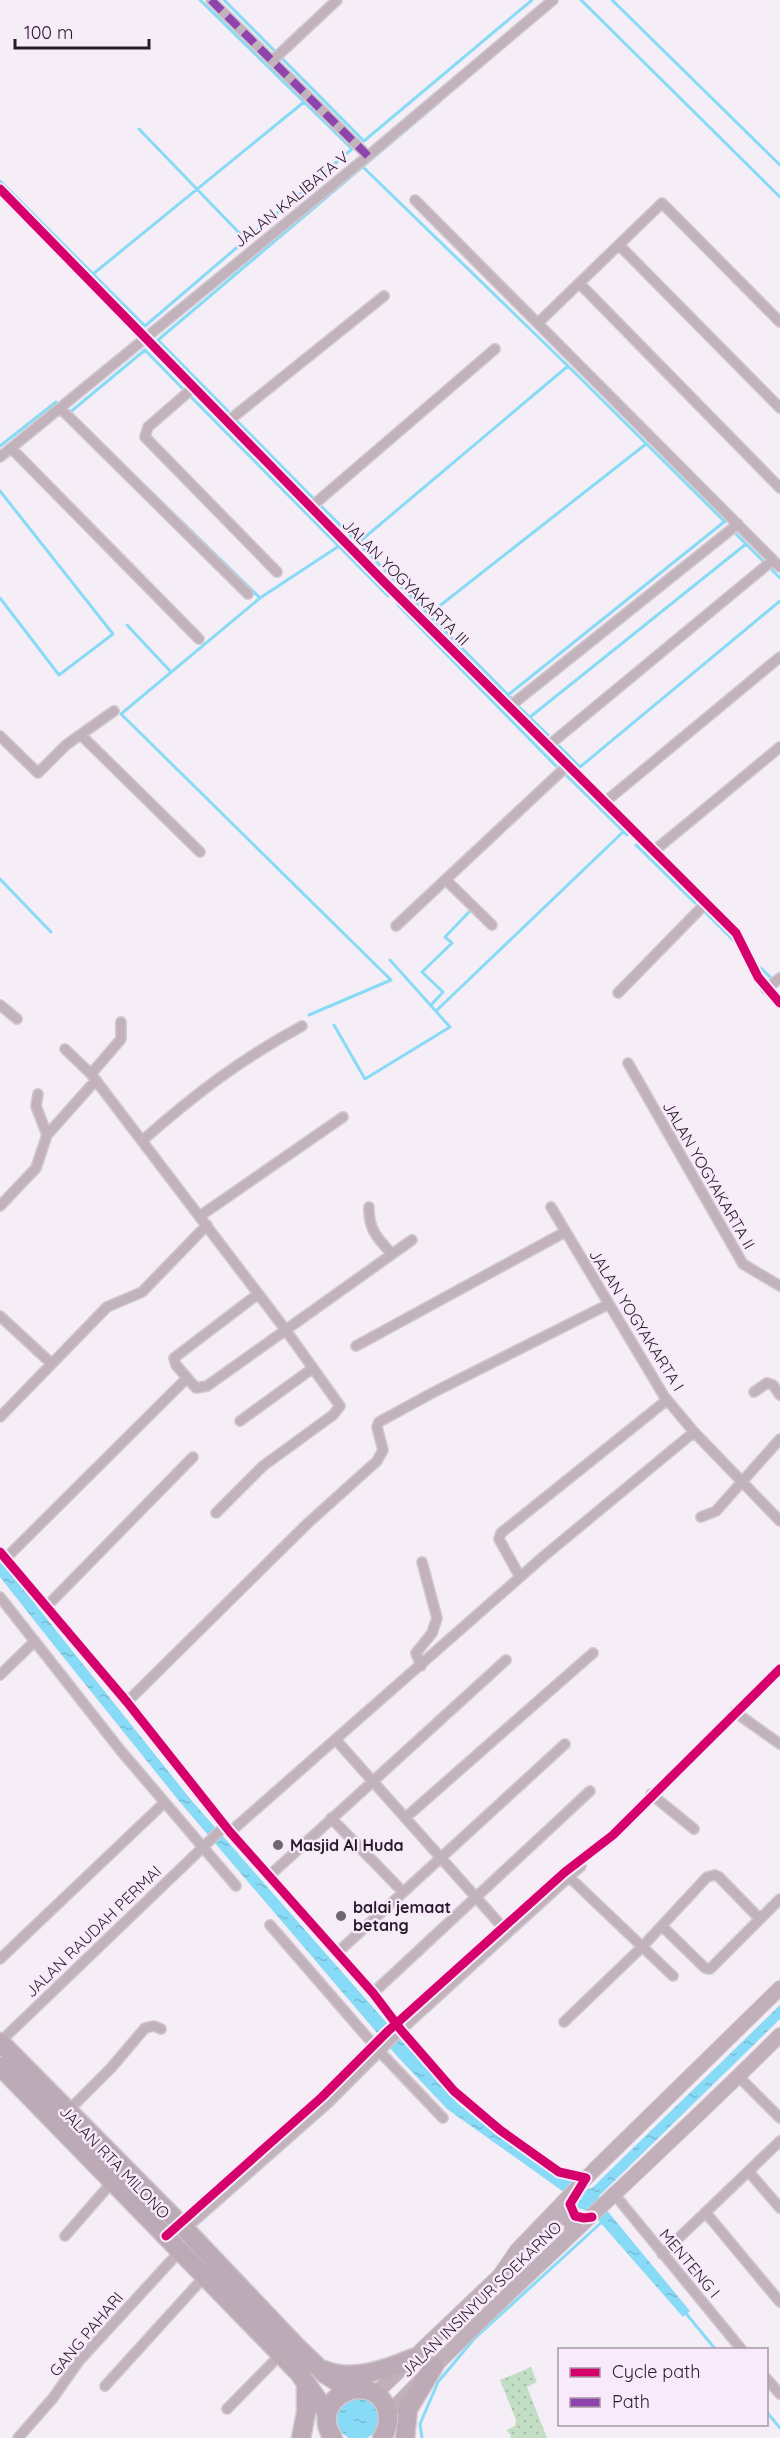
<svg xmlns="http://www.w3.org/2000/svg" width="780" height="2438" viewBox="0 0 780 2438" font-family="Quicksand,sans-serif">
<defs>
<pattern id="grass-dots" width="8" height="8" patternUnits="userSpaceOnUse" patternTransform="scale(1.5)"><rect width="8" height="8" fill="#c2dec5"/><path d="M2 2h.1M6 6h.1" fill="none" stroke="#a7bea9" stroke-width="1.8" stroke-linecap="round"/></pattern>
<pattern id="water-ripples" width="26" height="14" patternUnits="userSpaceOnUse" patternTransform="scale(1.5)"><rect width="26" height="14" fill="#88dbf6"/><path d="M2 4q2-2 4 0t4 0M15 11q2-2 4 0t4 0" fill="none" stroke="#75bcd3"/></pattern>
</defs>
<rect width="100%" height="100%" fill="#f6eef7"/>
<path fill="url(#grass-dots)" d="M 531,2367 L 537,2382 L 527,2387 L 547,2438 L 510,2438 L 511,2435 L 506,2430 L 515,2426 L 516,2420 L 500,2380 Z"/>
<path fill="url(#water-ripples)" d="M 0,1560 L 192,1801 L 457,2103 L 479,2121 L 586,2190 L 592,2188 L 780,2005 L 780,2019 L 599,2196 L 600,2202 L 690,2311 L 683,2317 L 591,2212 L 578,2208 L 575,2200 L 447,2109 L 396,2055 L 179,1801 L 56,1648 L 0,1577 Z
M337 2419a21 21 0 1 1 42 0a21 21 0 1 1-42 0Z"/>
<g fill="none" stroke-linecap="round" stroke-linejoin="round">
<path stroke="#88dbf6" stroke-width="3" d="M 224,0 L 364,141 L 532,0
M 581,0 L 780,197
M 612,0 L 780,165
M 139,129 L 246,240
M 0,181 L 145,326 L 352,149 L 200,0
M 93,274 L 304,102
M 568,366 L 725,522
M 192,398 L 388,596
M 228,411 L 158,340 L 439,102
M 69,413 L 145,350 L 182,388
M 238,422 L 312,497
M 0,446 L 56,402
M 144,485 L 260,598
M 0,491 L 113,634 L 59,675 L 0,598
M 322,507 L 358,543 L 568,366 L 363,167
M 736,534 L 780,578
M 358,543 L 513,700
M 398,605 L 556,766
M 428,615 L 646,444
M 127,625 L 171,672
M 508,695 L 724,522
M 517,705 L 548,735
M 530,717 L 746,544
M 559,746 L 580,767 L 780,601
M 567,776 L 627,835
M 636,845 L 695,903
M 0,879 L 51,932
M 706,913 L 737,944
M 761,968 L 770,977
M 431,1005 L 443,992 L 422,972 L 452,943 L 445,937 L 469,912
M 436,1011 L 623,832
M 309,1015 L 391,980 L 121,714 L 260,598 L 339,546
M 334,1025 L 365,1079 L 450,1027 L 390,960
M 684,2311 L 716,2350
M 766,2411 L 780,2428
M 422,2438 L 420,2424 L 438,2382 L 474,2339 L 604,2220"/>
<defs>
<path id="street" d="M 211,0 L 368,156
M 273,60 L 337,0
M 0,189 L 386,584 L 736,933 L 758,977 L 780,1003
M 415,200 L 780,567
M 619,245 L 780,408
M 579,283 L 780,488
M 538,323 L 662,203 L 780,322
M 193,388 L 148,427 L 145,437 L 277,572
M 60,408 L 248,594
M 227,422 L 384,296
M 11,448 L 199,639
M 0,457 L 368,156 L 553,0
M 311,507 L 495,349
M 509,707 L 738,524
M 0,736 L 38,773 L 66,745 L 114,711
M 82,736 L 200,852
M 548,746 L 773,560
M 605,802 L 780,657
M 654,851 L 780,747
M 446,880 L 492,925
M 396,926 L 568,765
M 766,989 L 780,978
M 618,993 L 706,903
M 0,1005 L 17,1019
M 121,1022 L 121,1039 L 91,1074 L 285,1329 L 340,1406 L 333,1415 L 263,1466 L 216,1513
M 65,1049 L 91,1074
M 628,1063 L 743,1264 L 780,1286
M 38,1094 L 36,1106 L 47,1135
M 143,1140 C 195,1094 241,1059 302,1026
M 0,1206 L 36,1168 L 47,1135 L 96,1080
M 369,1207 C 368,1229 378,1239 392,1254
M 551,1207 L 664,1396 L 694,1432 L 780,1521
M 200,1216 L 343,1117
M 258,1294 L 174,1358 L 176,1365 L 196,1388 L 207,1386 L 412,1240
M 0,1316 L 52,1364
M 356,1346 L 565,1232
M 754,1392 L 767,1383 L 773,1385 L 780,1395
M 0,1417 L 107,1307 L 142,1292 L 207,1225
M 240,1421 L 313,1368
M 701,1517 L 716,1511 L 780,1439
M 0,1552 L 127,1702 L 230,1832 L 373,1993 L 401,2030 L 454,2091 L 500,2130 L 559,2172 L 586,2178
M 5,1559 L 186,1379
M 520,1577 L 499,1539 L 501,1533 L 667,1400
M 0,1597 L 121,1751 L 236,1886
M 46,1607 L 193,1457
M 421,1666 L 416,1653 L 432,1633 L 437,1618 L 422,1562
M 0,1675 L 35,1641
M 127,1702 L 308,1523 L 377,1461 L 383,1450 L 377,1427 L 379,1422 L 434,1392 L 609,1304
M 735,1712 L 780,1744
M 336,1740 L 506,1931
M 651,1794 L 694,1829
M 331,1818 L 403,1892
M 405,1818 L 593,1653
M 230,1832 L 544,1556 L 694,1432
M 566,1874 L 673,1976
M 269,1876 L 506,1660
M 270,1925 L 380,2052 L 443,2118
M 662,1926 L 705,1968 L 710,1969 L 780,1899
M 337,1953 L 565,1744
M 0,1959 L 164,1803
M 373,1993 L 590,1791
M 564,2022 L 642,1947 L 707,1877 L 715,1875 L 719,1877 L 759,1918
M 0,2042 L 225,1826
M 739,2077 L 780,2118
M 68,2111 L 111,2068 L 145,2028 L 154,2026 L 161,2029
M 749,2172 L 780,2208
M 615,2195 L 742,2350
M 706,2213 L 780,2302
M 185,2229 L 328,2103 L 401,2030 L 581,1866
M 65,2236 L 113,2181
M 166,2236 L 322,2097 L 388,2031 L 565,1872 L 613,1835 L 780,1669
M 662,2254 L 780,2141
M 766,2378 L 780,2394
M 105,2386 L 205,2276
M 227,2409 L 281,2354
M 18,2438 L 53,2398 L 79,2361 L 180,2251"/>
<path id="secondary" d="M 548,2227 L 556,2219 L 565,2217 L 572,2223 L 571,2235
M 375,2394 L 500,2275 L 517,2250 L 594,2170 L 780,1988
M 388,2414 C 514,2283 651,2164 780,2035"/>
<path id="highway" d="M 0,2042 L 185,2229 L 296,2346 L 325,2374 L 350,2390
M 0,2066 L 299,2373 L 327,2413
M 324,2370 C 352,2382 387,2369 413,2358
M 301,2438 L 306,2413 L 306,2382
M 333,2438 C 307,2399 369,2368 386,2407 C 390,2418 388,2428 382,2438
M 405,2438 L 408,2409 L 434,2366"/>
</defs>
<use href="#street" stroke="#d0c9d1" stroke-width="12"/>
<use href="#secondary" stroke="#d0c9d1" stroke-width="16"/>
<use href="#highway" stroke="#d0c9d1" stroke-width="21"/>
<use href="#street" stroke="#c2b2bb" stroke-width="9"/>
<use href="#secondary" stroke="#c1afba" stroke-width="14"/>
<use href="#highway" stroke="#bcaab6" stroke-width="18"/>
<path stroke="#8e44ad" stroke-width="8" stroke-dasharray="15 8" stroke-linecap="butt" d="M 211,0 L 368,156"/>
<defs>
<path id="cycleway" d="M 0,189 L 386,584 L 736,933 L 758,977 L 780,1003
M 0,1552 L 127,1702 L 230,1832 L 373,1993 L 401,2030 L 454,2091 L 500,2130 L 559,2172 L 586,2178 L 570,2204 L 575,2216 L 584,2218 L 592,2217
M 166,2236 L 322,2097 L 388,2031 L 565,1872 L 613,1835 L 780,1669"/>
</defs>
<use href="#cycleway" stroke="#f9eafb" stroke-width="13"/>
<use href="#cycleway" stroke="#d6006c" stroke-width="9"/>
</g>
<g fill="#6f6670" stroke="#f9eafb" stroke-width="2">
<circle cx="278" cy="1845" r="6"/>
<circle cx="341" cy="1916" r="6"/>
</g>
<g text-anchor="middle" stroke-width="5" stroke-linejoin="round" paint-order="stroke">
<g font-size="16" fill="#261d28" stroke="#f9eafb">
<text transform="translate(291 199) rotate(-39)" y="6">JALAN KALIBATA V</text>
<text transform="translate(406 582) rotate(45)" y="6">JALAN YOGYAKARTA III</text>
<text transform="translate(709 1175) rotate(60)" y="6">JALAN YOGYAKARTA II</text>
<text transform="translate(637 1320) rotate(58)" y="6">JALAN YOGYAKARTA I</text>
<text transform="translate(93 1931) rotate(-44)" y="6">JALAN RAUDAH PERMAI</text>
<text transform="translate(115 2162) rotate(46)" y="6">JALAN RTA MILONO</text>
<text transform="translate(690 2263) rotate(50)" y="6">MENTENG I</text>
<text transform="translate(481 2299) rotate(-44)" y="6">JALAN INSINYUR SOEKARNO</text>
<text transform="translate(86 2334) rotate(-50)" y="6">GANG PAHARI</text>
</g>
<g font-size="16" font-weight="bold" fill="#261d28" stroke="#f9eafb" text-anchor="start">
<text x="290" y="1851">Masjid Al Huda</text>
<text x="353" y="1913">balai jemaat<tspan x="353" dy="18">betang</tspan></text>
</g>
</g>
<rect x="558" y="2348" width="210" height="78" fill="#f9eafb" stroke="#a598a7" stroke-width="1.5"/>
<rect x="570" y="2368" width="30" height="9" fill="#d6006c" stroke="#a598a7" stroke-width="1.5"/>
<text x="612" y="2378" font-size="18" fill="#261d28">Cycle path</text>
<rect x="570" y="2398" width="30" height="9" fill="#8e44ad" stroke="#a598a7" stroke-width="1.5"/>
<text x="612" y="2408" font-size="18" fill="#261d28">Path</text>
<path d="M15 39v9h134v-9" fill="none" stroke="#261d28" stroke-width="3"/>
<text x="24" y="39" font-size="18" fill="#261d28" stroke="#f9eafb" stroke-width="4.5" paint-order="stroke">100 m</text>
</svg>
